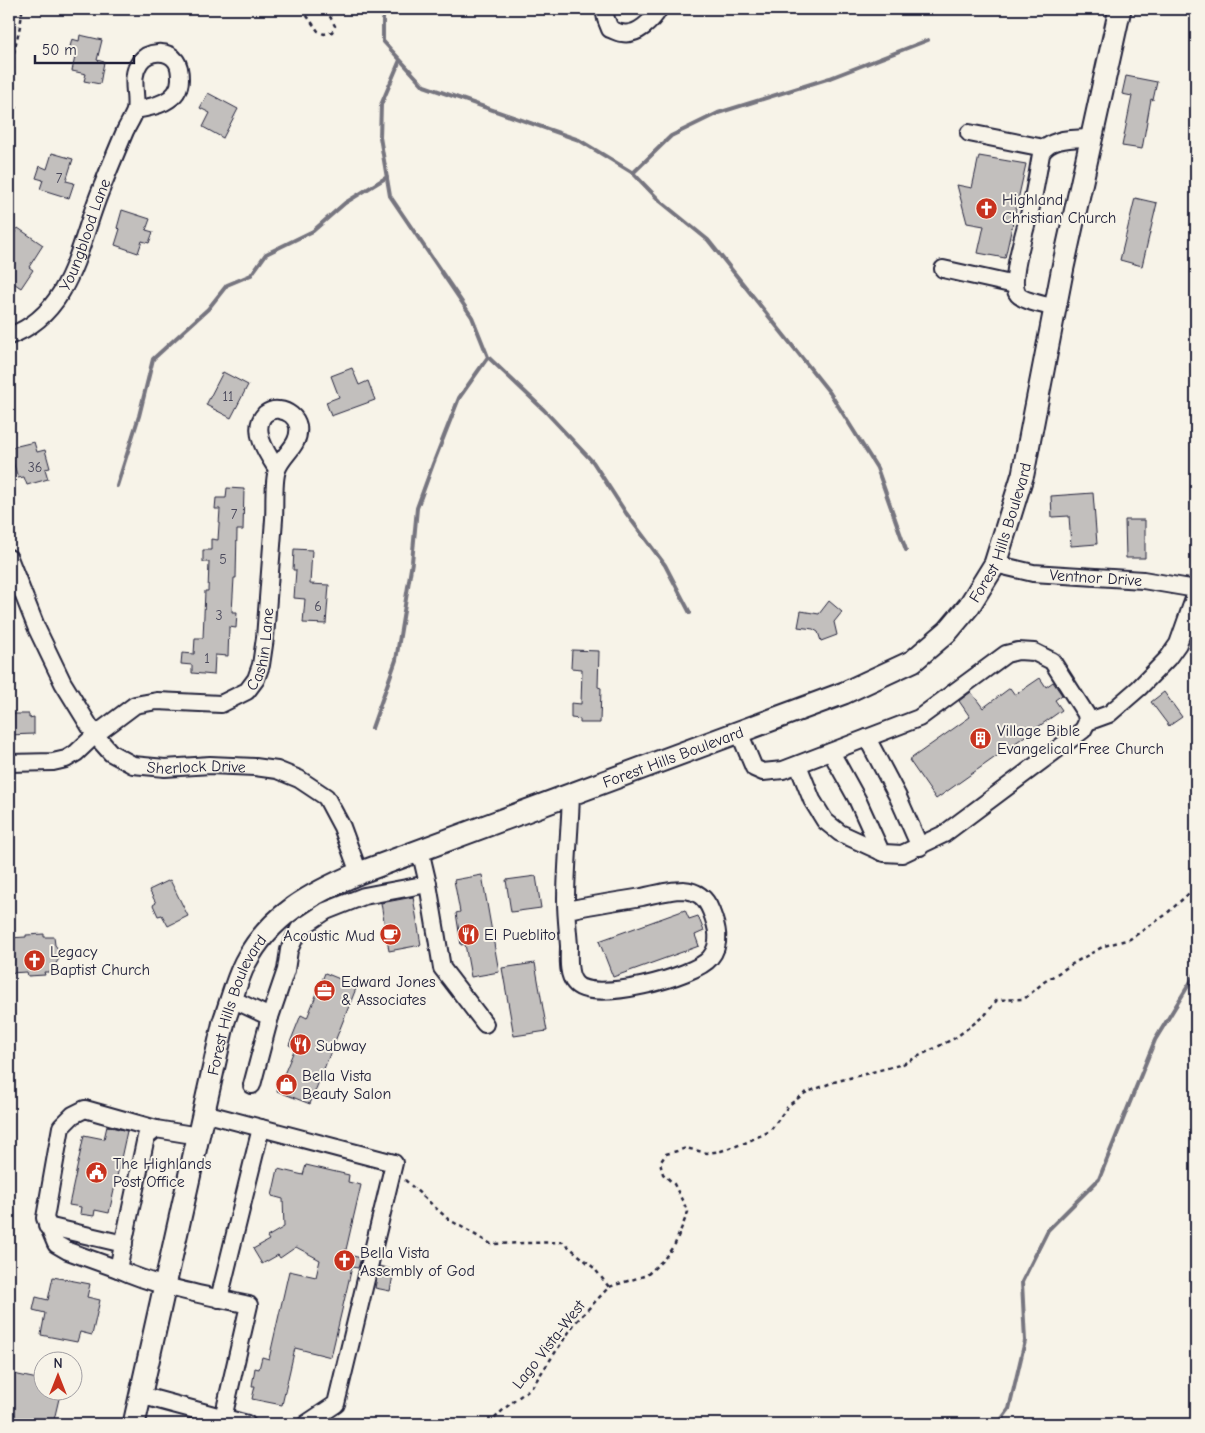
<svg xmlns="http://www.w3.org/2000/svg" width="1205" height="1433" viewBox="0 0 1205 1433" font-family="'Comic Neue',sans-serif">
<rect width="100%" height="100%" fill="#f7f3e8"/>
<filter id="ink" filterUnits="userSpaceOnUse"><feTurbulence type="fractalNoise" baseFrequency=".02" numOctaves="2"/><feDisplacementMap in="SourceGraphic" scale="10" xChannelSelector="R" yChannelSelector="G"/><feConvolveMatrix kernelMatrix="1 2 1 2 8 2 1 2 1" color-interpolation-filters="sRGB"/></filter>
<g filter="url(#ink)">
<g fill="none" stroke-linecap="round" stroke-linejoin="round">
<path stroke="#76747f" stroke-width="4" d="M 379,9 L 383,13 L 383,41 L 424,86 L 579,140 L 633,173 L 660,201 L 708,240 L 830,393 L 877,468 L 906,550
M 400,60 L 381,105 L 380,137 L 390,196 L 472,317 L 488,357 L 544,410 L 593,462 L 626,513 L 665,565 L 690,613
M 633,173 L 671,136 L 718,113 L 830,78 L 928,40
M 117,486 L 139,416 L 153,359 L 208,309 L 227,285 L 251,275 L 266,254 L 313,231 L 345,203 L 387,177
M 372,728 L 396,660 L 412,562 L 417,508 L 433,464 L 459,398 L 488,357
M 998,1424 L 1009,1409 L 1025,1341 L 1022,1282 L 1048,1230 L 1099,1179 L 1155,1040 L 1196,973"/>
</g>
<path fill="#c2bfbd" stroke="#22223b" d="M 80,35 L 102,40 L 97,60 L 104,62 L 100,84 L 84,81 L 86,74 L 72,71 L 76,52 L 69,51 L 72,39 L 79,41 Z
M 1126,76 L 1157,82 L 1153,100 L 1151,99 L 1142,149 L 1122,146 L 1132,96 L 1122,94 Z
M 208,93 L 238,109 L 223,138 L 203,127 L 210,113 L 200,108 Z
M 52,153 L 73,159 L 66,181 L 74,183 L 69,198 L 40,189 L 43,180 L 36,178 L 40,166 L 47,169 Z
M 979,156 L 1026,164 L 1005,258 L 978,253 L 984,226 L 967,223 L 957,185 L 972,188 Z
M 1135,198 L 1157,203 L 1142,266 L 1120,260 Z
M 122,210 L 150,219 L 146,230 L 153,232 L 149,243 L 142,241 L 138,253 L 115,245 L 120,229 L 117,228 Z
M 18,228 L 43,245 L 29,267 L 33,270 L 21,288 L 9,280 L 9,274 L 13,267 L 9,264 L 9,241 Z
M 352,368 L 359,385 L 368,381 L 375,400 L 331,416 L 326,402 L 339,397 L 331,376 Z
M 223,372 L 248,385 L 231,418 L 206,405 Z
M 34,442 L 37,452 L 45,450 L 50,468 L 45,469 L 48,479 L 27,485 L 24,477 L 18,478 L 9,448 Z
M 227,488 L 244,489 L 243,530 L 237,530 L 236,578 L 234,578 L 232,612 L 237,612 L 236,628 L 229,627 L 228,656 L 215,655 L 214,675 L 192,673 L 192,665 L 181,664 L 182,653 L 194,654 L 195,638 L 203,638 L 205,591 L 208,591 L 209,562 L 203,562 L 203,550 L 211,550 L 211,539 L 218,540 L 220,509 L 215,509 L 216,498 L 226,498 Z
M 1093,493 L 1097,544 L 1071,546 L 1069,516 L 1052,517 L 1051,496 Z
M 1125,520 L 1145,520 L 1145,558 L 1126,558 Z
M 294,549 L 312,550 L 310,584 L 329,585 L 326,624 L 303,623 L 305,599 L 294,598 L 296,570 L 293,570 Z
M 829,601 L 842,612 L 834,622 L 837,635 L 821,641 L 818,632 L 813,629 L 798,627 L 801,611 L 819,614 Z
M 572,650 L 599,651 L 598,687 L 601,688 L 600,723 L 580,723 L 580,719 L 571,718 L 571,703 L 581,704 L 582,669 L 571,668 Z
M 1040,678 L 1046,687 L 1053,682 L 1062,695 L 1055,700 L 1062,710 L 936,799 L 909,760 L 970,717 L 959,701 L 971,692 L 983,708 L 1010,688 L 1015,695 Z
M 1164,692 L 1182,717 L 1169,726 L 1151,702 Z
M 9,714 L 29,714 L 29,718 L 34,717 L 34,734 L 9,735 Z
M 482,875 L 499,972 L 471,977 L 465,944 L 461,945 L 456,913 L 460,912 L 454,880 Z
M 536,876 L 541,908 L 511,912 L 506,880 Z
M 170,880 L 188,916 L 168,926 L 162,915 L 158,916 L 153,905 L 156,903 L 149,890 Z
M 413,897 L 421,945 L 389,951 L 381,903 Z
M 685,910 L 689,919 L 698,916 L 704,931 L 695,935 L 699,946 L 613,977 L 599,941 Z
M 44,934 L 44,937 L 54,937 L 55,945 L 62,954 L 55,965 L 55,972 L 44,972 L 45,975 L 28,976 L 27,972 L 9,973 L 9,938 L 26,937 L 26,935 Z
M 535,963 L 547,1031 L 514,1036 L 502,968 Z
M 325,973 L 357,986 L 310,1104 L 277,1091 L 295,1048 L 289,1045 L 301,1015 L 307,1018 Z
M 107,1126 L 127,1131 L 109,1213 L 95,1210 L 94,1216 L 80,1214 L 81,1207 L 69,1205 L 84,1135 L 104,1139 Z
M 306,1165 L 349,1175 L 348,1182 L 361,1185 L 345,1254 L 361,1258 L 358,1268 L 352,1267 L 331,1357 L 295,1348 L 282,1405 L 252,1399 L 255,1386 L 252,1386 L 255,1368 L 259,1369 L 262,1357 L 269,1359 L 289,1271 L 316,1277 L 320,1260 L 296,1247 L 280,1258 L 278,1255 L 262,1264 L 253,1249 L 269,1240 L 267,1237 L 284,1227 L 283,1199 L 272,1196 L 278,1169 L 303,1175 Z
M 379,1266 L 394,1270 L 390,1291 L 375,1288 Z
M 53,1277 L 90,1284 L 87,1297 L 100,1300 L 92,1335 L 80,1332 L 77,1342 L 41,1335 L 45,1313 L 33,1310 L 36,1297 L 48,1300 Z
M 9,1373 L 42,1380 L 42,1390 L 61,1390 L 53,1424 L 34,1424 L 9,1419 Z"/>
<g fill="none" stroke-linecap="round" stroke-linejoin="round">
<defs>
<g id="minor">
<path d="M 604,9 L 606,19 L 610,29 C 614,30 618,33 622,33 C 637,36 652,21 659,9"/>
<path d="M 969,133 L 1044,148"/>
<path d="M 943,269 L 1015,285"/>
<path d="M 1055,308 C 1046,305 1021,301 1017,293 C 1009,278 1027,224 1031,207 C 1035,190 1038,172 1041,154 C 1050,137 1074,139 1090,138"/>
<path id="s1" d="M 9,336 C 73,314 79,241 102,187 C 109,169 117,150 125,131 C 128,125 133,117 135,111 C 138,95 129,77 140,62 C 148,51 167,49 176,61 C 179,65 180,73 180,79 C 180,102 153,107 135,110"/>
<path id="s2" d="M 9,558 L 37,629 L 63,683 L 95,735 L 111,753 L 133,765 L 165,768 L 210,765 L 255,767 L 277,770 L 299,779 L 326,797 L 342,827 L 359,873"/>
<path id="s3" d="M 995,564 L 1033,573 L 1143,580 L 1196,589"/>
<path d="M 1087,722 L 1109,714 L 1139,688 L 1168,658 L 1178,644 L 1196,593"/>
<path d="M 739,732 L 754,768 L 763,772 L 783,770 L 919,718 L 1006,654 L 1018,651 L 1034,652 L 1052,661 L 1086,714 L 1087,722 L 1083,730 L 944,834 L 902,854 L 884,853 L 840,833 L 825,821 L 812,800 L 798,765"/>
<path d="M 867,738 L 898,797 L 920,847"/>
<path d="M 831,752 L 857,799 L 881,852"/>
<path id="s4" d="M 9,763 L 53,762 L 66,759 L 76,753 L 95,735 L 135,705 L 157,701 L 221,704 L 247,691 L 256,679 L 261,665 L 265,638 C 268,598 271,559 274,519 C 275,506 273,482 277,470 C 282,454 301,446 298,426 C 296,417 288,411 279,410 C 274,409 269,411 265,414 C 250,430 268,455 277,469"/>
<path d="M 428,884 L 442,968 L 485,1024"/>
<path d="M 567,910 C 592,905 617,901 642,897 C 655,894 670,890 683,890 C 698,891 706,898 711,911 C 717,926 722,944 710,958 C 695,977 591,1004 575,983 C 567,974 569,957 569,946 C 568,931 566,916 566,901 C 566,865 570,830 571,794"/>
<path d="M 232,999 L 270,1017 L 252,1085"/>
<path d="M 270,1017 L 286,970 L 289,950 L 299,929 L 326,911 L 364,896 L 428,884 L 420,850"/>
<path d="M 204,1113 L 394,1163 L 336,1404 L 306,1424"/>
<path d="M 199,1136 L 156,1129 L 146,1137 L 118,1269 C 160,1288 205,1295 249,1305 L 223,1418"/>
<path d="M 47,1226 L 124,1244"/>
<path d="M 118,1269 L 68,1251 L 56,1244 L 45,1218 L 61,1127 L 73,1115 L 85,1109 L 156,1129"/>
<path d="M 219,1299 L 261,1128"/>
<path d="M 140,1395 L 247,1424"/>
</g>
<g id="major">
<path id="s5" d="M 134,1424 L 224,1021 C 231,1002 236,981 245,963 C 270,915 312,893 359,873 L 844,693 L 913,661 L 948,631 L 969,606 L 995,564 L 1023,474 L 1063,267 L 1120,9"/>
</g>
</defs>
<use href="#minor" stroke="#22223b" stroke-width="20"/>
<use href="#major" stroke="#22223b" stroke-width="25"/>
<path stroke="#22223b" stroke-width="2.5" stroke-dasharray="4 4" stroke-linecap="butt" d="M 302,9 L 318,31 L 324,34 L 332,32 L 335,26 L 326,9
M 9,132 C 10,127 13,122 14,117 C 19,98 12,78 13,59 C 15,42 22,25 22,9
M 405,1180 L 448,1219 L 491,1244 L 563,1242 L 594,1268 L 609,1287
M 489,1424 L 505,1408 L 532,1387 L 575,1323 L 609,1287 L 647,1275 L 664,1259 L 675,1244 L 688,1212 L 674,1184 L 663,1174 L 660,1163 L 666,1154 L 677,1151 L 686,1148 L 707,1153 L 721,1151 L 745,1143 L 770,1131 L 789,1105 L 805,1093 L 834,1082 L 903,1064 L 955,1038 L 985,1015 L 997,1000 L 1024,999 L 1044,982 L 1074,963 L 1104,946 L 1130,939 L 1164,916 L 1196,887"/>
<use href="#minor" stroke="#f7f3e8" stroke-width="16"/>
<use href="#major" stroke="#f7f3e8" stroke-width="21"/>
</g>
</g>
<defs>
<symbol id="church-disc" viewBox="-11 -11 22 22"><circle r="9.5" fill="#c8321e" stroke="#f7f3e8"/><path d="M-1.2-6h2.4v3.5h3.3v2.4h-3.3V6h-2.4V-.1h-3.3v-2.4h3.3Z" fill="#fff"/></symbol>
<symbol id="building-disc" viewBox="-11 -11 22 22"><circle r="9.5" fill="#c8321e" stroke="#f7f3e8"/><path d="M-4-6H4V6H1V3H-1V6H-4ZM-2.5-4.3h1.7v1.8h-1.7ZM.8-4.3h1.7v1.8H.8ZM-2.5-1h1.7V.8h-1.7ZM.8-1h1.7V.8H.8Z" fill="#fff"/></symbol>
<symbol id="restaurant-disc" viewBox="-11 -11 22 22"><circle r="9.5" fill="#c8321e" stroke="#f7f3e8"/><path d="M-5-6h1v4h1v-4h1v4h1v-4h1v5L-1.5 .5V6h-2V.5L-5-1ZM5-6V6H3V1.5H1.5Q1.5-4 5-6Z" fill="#fff"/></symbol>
<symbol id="cafe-disc" viewBox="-11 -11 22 22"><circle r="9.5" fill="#c8321e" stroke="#f7f3e8"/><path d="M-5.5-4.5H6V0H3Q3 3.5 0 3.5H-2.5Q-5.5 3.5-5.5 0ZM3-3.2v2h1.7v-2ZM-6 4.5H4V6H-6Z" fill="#fff"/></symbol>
<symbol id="office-disc" viewBox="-11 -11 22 22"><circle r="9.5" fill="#c8321e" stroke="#f7f3e8"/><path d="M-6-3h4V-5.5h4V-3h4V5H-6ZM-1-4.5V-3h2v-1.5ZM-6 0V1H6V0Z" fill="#fff"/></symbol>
<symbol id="shop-disc" viewBox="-11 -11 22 22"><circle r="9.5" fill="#c8321e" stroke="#f7f3e8"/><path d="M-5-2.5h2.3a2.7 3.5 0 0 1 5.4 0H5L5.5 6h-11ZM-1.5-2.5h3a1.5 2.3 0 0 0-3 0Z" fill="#fff"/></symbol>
<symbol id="civic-disc" viewBox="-11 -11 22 22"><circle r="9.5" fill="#c8321e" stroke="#f7f3e8"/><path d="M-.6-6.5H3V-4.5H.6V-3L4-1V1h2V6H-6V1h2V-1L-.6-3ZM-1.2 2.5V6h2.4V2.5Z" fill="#fff"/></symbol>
</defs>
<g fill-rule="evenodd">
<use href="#church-disc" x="974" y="196" width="25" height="25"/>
<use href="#building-disc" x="968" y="726" width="25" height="25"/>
<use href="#restaurant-disc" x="456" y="922" width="25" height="25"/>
<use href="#cafe-disc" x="378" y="922" width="25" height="25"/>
<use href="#church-disc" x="22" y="948" width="25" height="25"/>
<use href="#office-disc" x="312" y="978" width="25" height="25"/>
<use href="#restaurant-disc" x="288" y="1032" width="25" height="25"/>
<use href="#shop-disc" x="274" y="1072" width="25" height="25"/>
<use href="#civic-disc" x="84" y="1160" width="25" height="25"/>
<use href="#church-disc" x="332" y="1248" width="25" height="25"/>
</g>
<g text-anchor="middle" stroke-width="4" stroke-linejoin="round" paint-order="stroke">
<g font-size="14" fill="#4a495c">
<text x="59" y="183">7</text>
<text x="228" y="401">11</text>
<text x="35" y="472">36</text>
<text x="234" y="519">7</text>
<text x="223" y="564">5</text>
<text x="318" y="611">6</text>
<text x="219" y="620">3</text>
<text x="207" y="663">1</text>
</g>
<g font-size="16" fill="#22223b" stroke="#f7f3e8" text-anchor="start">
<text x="1002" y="205">Highland<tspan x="1002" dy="18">Christian Church</tspan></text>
<text x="997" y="736">Village Bible<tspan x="997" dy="18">Evangelical Free Church</tspan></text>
<text x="484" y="940">El Pueblito</text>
<text x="375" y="941" text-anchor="end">Acoustic Mud</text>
<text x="50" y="957">Legacy<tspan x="50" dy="18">Baptist Church</tspan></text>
<text x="341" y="987">Edward Jones<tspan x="341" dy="18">&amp; Associates</tspan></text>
<text x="316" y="1051">Subway</text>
<text x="302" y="1081">Bella Vista<tspan x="302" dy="18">Beauty Salon</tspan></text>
<text x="113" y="1169">The Highlands<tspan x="113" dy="18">Post Office</tspan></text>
<text x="360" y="1258">Bella Vista<tspan x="360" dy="18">Assembly of God</tspan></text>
</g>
<g font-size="16" fill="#22223b" stroke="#f7f3e8">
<text dy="6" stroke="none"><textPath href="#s1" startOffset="132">Youngblood Lane</textPath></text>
<text dy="6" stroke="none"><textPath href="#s5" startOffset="1376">Forest Hills Boulevard</textPath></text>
<text dy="6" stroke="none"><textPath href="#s3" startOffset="102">Ventnor Drive</textPath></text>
<text dy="6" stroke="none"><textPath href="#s4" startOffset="306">Cashin Lane</textPath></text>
<text dy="6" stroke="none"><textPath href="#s5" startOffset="958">Forest Hills Boulevard</textPath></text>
<text dy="6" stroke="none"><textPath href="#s2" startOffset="310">Sherlock Drive</textPath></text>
<text dy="6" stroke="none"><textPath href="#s5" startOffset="432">Forest Hills Boulevard</textPath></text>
<text transform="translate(548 1344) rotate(-52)" y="6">Lago Vista-West</text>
</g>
</g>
<rect width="1205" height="1433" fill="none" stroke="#f7f3e8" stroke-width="30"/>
<rect x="15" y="15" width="1175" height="1403" fill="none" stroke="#22223b" stroke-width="2" filter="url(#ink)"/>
<g transform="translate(58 1376)"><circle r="24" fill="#f7f3e8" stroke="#a29fa3"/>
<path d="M0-4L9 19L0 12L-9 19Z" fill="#c8321e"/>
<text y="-8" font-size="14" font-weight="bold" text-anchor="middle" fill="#22223b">N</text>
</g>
<path d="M35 55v8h99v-8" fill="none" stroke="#22223b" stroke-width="2.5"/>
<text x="42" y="55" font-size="15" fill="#22223b" stroke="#f7f3e8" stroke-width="4" paint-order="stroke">50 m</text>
</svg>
